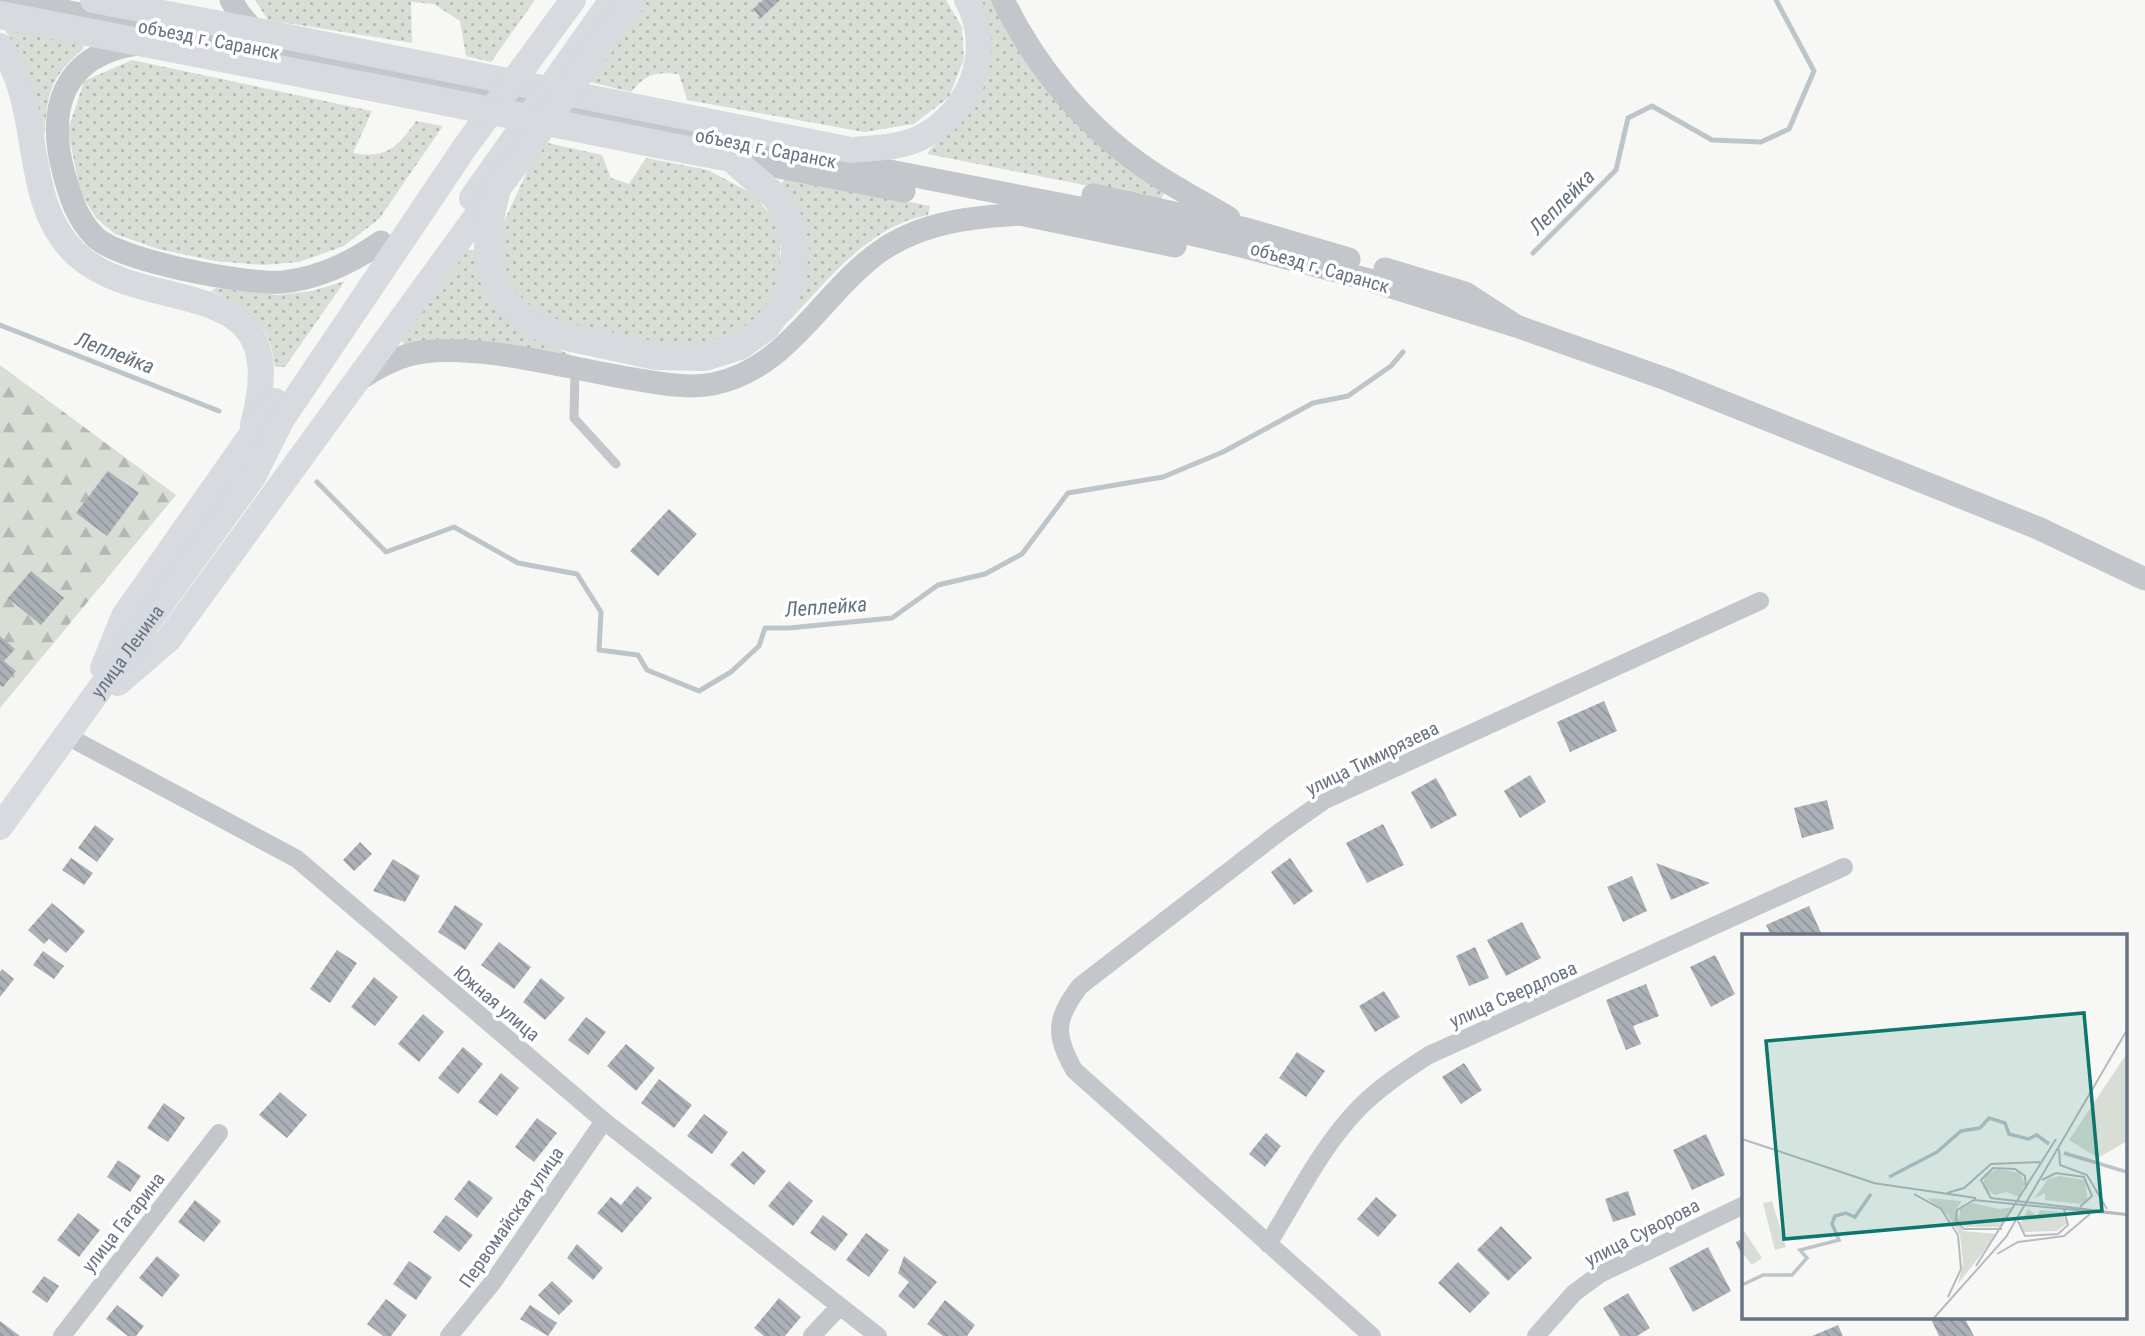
<svg xmlns="http://www.w3.org/2000/svg" width="2145" height="1336" viewBox="0 0 2145 1336" font-family="'Roboto Condensed',sans-serif">
<defs>
<pattern id="grass-dots" width="8" height="8" patternUnits="userSpaceOnUse" patternTransform="scale(1.75)"><rect width="8" height="8" fill="#d8ded6"/><path d="M2 2h.1M6 6h.1" fill="none" stroke="#b3b8b3" stroke-width="1.8" stroke-linecap="round"/></pattern>
<pattern id="forest-firs" width="22" height="20" patternUnits="userSpaceOnUse" patternTransform="scale(1.75)"><rect width="22" height="20" fill="#d8ded6"/><path d="M5 1l3.5 6h-7zM16 11l3.5 6h-7z" fill="#b3b8b3"/></pattern>
<pattern id="building-back-hatch" width="6" height="6" patternUnits="userSpaceOnUse" patternTransform="scale(1.75)"><rect width="6" height="6" fill="#acb1b8"/><path d="M-1 5l2 2M0 0l6 6M5-1l2 2" fill="none" stroke="#90949b"/></pattern>
</defs>
<rect width="100%" height="100%" fill="#f7f8f5"/>
<path fill="url(#grass-dots)" d="M 255,0 L 535,0 L 491,62 L 466,56 L 460,21 L 434,4 L 411,2 L 412,43 L 268,20 Z
M 643,0 L 946,0 L 962,27 L 964,59 L 949,97 L 914,124 L 864,132 L 687,100 L 679,74 C 656,72 647,73 631,92 L 586,81 Z
M 980,0 L 992,0 L 1164,193 L 1161,200 L 927,154 C 934,142 945,139 954,129 C 994,85 997,55 980,0 Z
M 8,25 L 84,38 L 83,49 C 48,79 48,94 44,139 L 22,57 L 6,32 Z
M 132,60 L 372,111 L 353,153 C 387,159 398,147 416,121 L 443,126 L 379,219 L 344,246 L 299,262 L 263,265 L 215,261 L 158,249 L 115,234 L 96,218 L 80,192 L 68,130 L 84,81 Z
M 548,143 L 602,155 L 611,178 L 629,184 L 646,158 L 708,170 L 755,195 L 780,228 L 780,279 L 758,320 L 719,344 L 664,347 L 566,326 L 522,306 L 502,267 L 501,228 L 532,161 Z
M 787,177 L 930,206 L 928,215 C 920,217 910,219 902,223 C 855,243 821,288 786,324 L 806,282 L 807,244 L 796,205 L 781,184 Z
M 463,250 L 474,250 L 479,276 L 549,345 L 575,357 C 518,346 463,335 405,345 L 398,337 Z
M 345,281 L 285,367 L 275,367 C 273,358 272,348 269,340 C 259,316 234,300 211,291 L 216,288 L 278,295 L 312,291 Z"/>
<path fill="url(#forest-firs)" d="M 0,365 L 176,495 L 0,708 Z"/>
<g fill="none" stroke-linecap="round" stroke-linejoin="round">
<path stroke="#bdc5cb" stroke-width="5" d="M 1533,253 L 1616,170 L 1628,118 L 1652,106 L 1712,140 L 1761,142 L 1789,129 L 1814,71 L 1776,0
M 0,325 L 219,411
M 317,482 L 386,552 L 454,527 L 518,563 L 577,574 L 601,612 L 599,650 L 638,655 L 647,670 L 699,691 L 731,672 L 759,646 L 765,628 L 789,628 L 892,618 L 938,585 L 985,574 L 1022,554 L 1068,493 L 1163,477 L 1223,452 L 1313,403 L 1348,396 L 1391,366 L 1403,352"/>
</g>
<path fill="url(#building-back-hatch)" d="M 763,0 L 780,0 L 761,18 L 753,9 Z
M 108,471 L 139,493 L 107,536 L 76,513 Z
M 669,509 L 697,534 L 658,576 L 630,551 Z
M 31,571 L 64,598 L 41,625 L 8,598 Z
M 0,636 L 15,649 L 4,661 L 16,671 L 3,687 L 0,685 Z
M 1604,701 L 1617,731 L 1570,752 L 1557,722 Z
M 1530,775 L 1546,802 L 1520,818 L 1504,791 Z
M 1436,778 L 1457,815 L 1431,829 L 1411,792 Z
M 1827,800 L 1834,829 L 1802,838 L 1794,808 Z
M 1383,824 L 1404,865 L 1367,883 L 1346,843 Z
M 95,825 L 114,839 L 97,862 L 78,848 Z
M 360,842 L 372,854 L 354,871 L 343,860 Z
M 71,858 L 93,873 L 84,885 L 62,870 Z
M 1290,858 L 1313,891 L 1294,905 L 1271,872 Z
M 393,859 L 420,876 L 405,902 L 373,891 Z
M 1656,863 L 1710,883 L 1671,900 Z
M 1632,876 L 1647,911 L 1623,922 L 1607,887 Z
M 52,903 L 85,931 L 66,953 L 49,939 L 44,944 L 28,930 Z
M 455,905 L 483,924 L 465,950 L 438,932 Z
M 1809,906 L 1822,935 L 1771,935 L 1766,925 Z
M 1522,922 L 1541,958 L 1506,976 L 1487,940 Z
M 499,942 L 531,967 L 514,989 L 481,965 Z
M 1475,947 L 1489,978 L 1469,986 L 1456,956 Z
M 337,950 L 357,963 L 330,1003 L 310,989 Z
M 43,951 L 64,966 L 54,979 L 33,965 Z
M 1715,955 L 1735,994 L 1711,1007 L 1690,967 Z
M 2,969 L 14,979 L 0,997 L 0,972 Z
M 374,977 L 398,997 L 375,1026 L 351,1007 Z
M 541,978 L 565,998 L 545,1020 L 523,1002 Z
M 1646,984 L 1659,1016 L 1633,1026 L 1641,1044 L 1626,1050 L 1606,1000 Z
M 1384,991 L 1400,1017 L 1375,1032 L 1359,1006 Z
M 423,1014 L 444,1032 L 419,1062 L 398,1044 Z
M 586,1017 L 606,1032 L 588,1055 L 568,1040 Z
M 626,1044 L 655,1068 L 636,1091 L 607,1066 Z
M 463,1047 L 483,1064 L 458,1094 L 438,1078 Z
M 1297,1052 L 1325,1071 L 1306,1097 L 1279,1078 Z
M 1464,1063 L 1482,1090 L 1461,1104 L 1442,1077 Z
M 501,1073 L 519,1088 L 497,1116 L 478,1102 Z
M 659,1079 L 692,1105 L 674,1128 L 641,1103 Z
M 280,1092 L 307,1115 L 287,1138 L 259,1115 Z
M 164,1103 L 185,1118 L 168,1142 L 147,1128 Z
M 704,1114 L 728,1132 L 712,1154 L 687,1136 Z
M 537,1118 L 557,1133 L 534,1162 L 515,1147 Z
M 1266,1133 L 1281,1146 L 1265,1167 L 1249,1154 Z
M 1706,1134 L 1725,1175 L 1692,1190 L 1673,1150 Z
M 743,1151 L 766,1171 L 754,1185 L 730,1165 Z
M 118,1160 L 141,1176 L 130,1192 L 107,1177 Z
M 469,1180 L 493,1198 L 477,1218 L 454,1199 Z
M 789,1181 L 813,1201 L 793,1226 L 768,1206 Z
M 637,1186 L 652,1198 L 622,1233 L 597,1213 L 611,1197 L 621,1205 Z
M 1628,1191 L 1636,1215 L 1613,1222 L 1605,1199 Z
M 1376,1197 L 1397,1215 L 1378,1237 L 1357,1219 Z
M 195,1200 L 221,1221 L 204,1242 L 178,1222 Z
M 78,1213 L 100,1230 L 79,1257 L 57,1240 Z
M 446,1215 L 473,1235 L 459,1252 L 433,1232 Z
M 823,1215 L 848,1234 L 835,1251 L 810,1233 Z
M 1501,1226 L 1532,1258 L 1508,1281 L 1477,1250 Z
M 866,1233 L 889,1250 L 869,1277 L 846,1260 Z
M 1744,1238 L 1744,1260 L 1736,1242 Z
M 577,1244 L 603,1268 L 593,1280 L 567,1258 Z
M 1708,1247 L 1731,1291 L 1693,1312 L 1669,1268 Z
M 157,1256 L 180,1275 L 162,1297 L 139,1278 Z
M 904,1256 L 937,1282 L 914,1309 L 898,1296 L 909,1282 L 898,1273 Z
M 409,1261 L 432,1277 L 416,1300 L 393,1284 Z
M 1458,1262 L 1490,1293 L 1470,1313 L 1438,1283 Z
M 44,1276 L 59,1286 L 47,1303 L 32,1292 Z
M 552,1281 L 573,1301 L 559,1315 L 538,1295 Z
M 1628,1293 L 1650,1328 L 1637,1336 L 1620,1336 L 1603,1308 Z
M 779,1298 L 801,1317 L 785,1336 L 764,1336 L 754,1328 Z
M 386,1299 L 407,1315 L 391,1336 L 383,1336 L 367,1324 Z
M 945,1300 L 975,1325 L 967,1336 L 943,1336 L 927,1324 Z
M 117,1305 L 144,1326 L 136,1336 L 128,1336 L 106,1319 Z
M 530,1305 L 557,1323 L 548,1336 L 520,1319 Z
M 1935,1317 L 1964,1317 L 1974,1336 L 1939,1336 L 1931,1319 Z
M 0,1321 L 20,1336 L 0,1336 Z
M 1838,1325 L 1843,1336 L 1812,1336 Z"/>
<g fill="none" stroke-linecap="round" stroke-linejoin="round">
<path stroke="#c3c6ca" stroke-width="9" d="M 575,370 L 574,418 L 616,464"/>
<path stroke="#c3c6ca" stroke-width="18" d="M 67,736 L 297,859 L 604,1121 L 878,1336
M 1268,1244 C 1296,1199 1321,1147 1359,1108 C 1380,1087 1404,1071 1429,1055 L 1844,867
M 62,1336 L 219,1133
M 449,1336 L 493,1282 L 604,1121
M 812,1336 L 840,1306
M 1372,1336 L 1074,1070 C 1054,1034 1055,1019 1080,986 L 1281,831 L 1325,800 L 1760,601
M 1536,1336 L 1574,1293 L 1600,1274 L 1744,1205"/>
<path stroke="#c3c6ca" stroke-width="23" d="M 8,0 L 1085,209 L 1237,245 L 1366,279 L 1516,326
M 231,0 L 239,13 L 253,30
M 1003,0 C 1036,68 1087,129 1150,171 C 1175,188 1203,202 1229,218
M 137,44 C 63,55 46,108 64,174 C 70,197 77,218 94,236 C 118,261 247,285 283,282 C 320,278 351,263 381,242
M 731,158 L 904,191
M 1093,195 L 1246,229 L 1349,259
M 1010,212 L 1175,246
M 1385,269 L 1465,293 L 1516,326 L 1666,379 L 2038,528 L 2145,579
M 360,379 C 379,366 400,355 423,352 C 484,344 571,369 634,379 C 659,383 687,389 713,384 C 790,369 824,288 885,248 C 927,221 974,217 1023,214"/>
<g stroke="#d7dade" stroke-width="26">
<path d="M 93,0 L 253,30 L 851,150 C 875,148 899,148 920,138 C 971,113 995,50 967,0"/>
<path d="M 0,46 C 45,106 19,200 76,254 C 148,320 297,266 253,424"/>
<path d="M 472,198 L 612,0"/>
<path d="M 103,668 L 124,616 L 275,401"/>
<path d="M 118,683 L 168,640 L 497,188"/>
<path id="s1" d="M 0,827 L 253,477 L 282,419 L 465,147 L 573,0"/>
</g>
<path stroke="#d7dade" stroke-width="28" d="M 0,15 L 381,89 L 657,144 L 731,158 L 776,197 L 791,225 L 795,247 L 793,278 L 782,305 L 766,327 L 740,346 L 705,357 L 656,356 L 558,335 L 525,320 L 506,302 L 495,282 L 488,256 L 488,228 L 497,188 L 524,152 L 632,0"/>
</g>
<g text-anchor="middle" stroke-width="7" stroke-linejoin="round" paint-order="stroke">
<g font-size="19" fill="#687384" stroke="#fff">
<text transform="translate(209 39) rotate(11)" y="7">объезд г. Саранск</text>
<text transform="translate(766 148) rotate(11)" y="7">объезд г. Саранск</text>
<text transform="translate(1320 267) rotate(16)" y="7">объезд г. Саранск</text>
<text dy="7" stroke="none"><textPath href="#s1" startOffset="217">улица Ленина</textPath></text>
<text transform="translate(1372 758) rotate(-26)" y="7">улица Тимирязева</text>
<text transform="translate(1513 994) rotate(-24)" y="7">улица Свердлова</text>
<text transform="translate(497 1003) rotate(40)" y="7">Южная улица</text>
<text transform="translate(511 1217) rotate(-55)" y="7">Первомайская улица</text>
<text transform="translate(123 1222) rotate(-52)" y="7">улица Гагарина</text>
<text transform="translate(1642 1232) rotate(-27)" y="7">улица Суворова</text>
</g>
<g font-size="21" font-style="italic" fill="#64737f" stroke="#fff">
<text transform="translate(1562 202) rotate(-45)" y="7">Леплейка</text>
<text transform="translate(115 353) rotate(21)" y="7">Леплейка</text>
<text transform="translate(826 607) rotate(-4)" y="7">Леплейка</text>
</g>
</g>
<g transform="translate(1742 934)">
<rect width="385" height="385" fill="#f7f8f5"/>
<path d="M 257,235 L 278,239 L 283,250 L 277,263 L 264,258 L 253,261 L 241,254 L 243,240 ZM 317,242 L 343,246 L 346,267 L 339,270 L 303,266 L 303,259 L 292,265 L 306,245 ZM 185,264 L 220,267 L 214,275 L 221,297 L 255,300 L 216,350 L 221,330 L 218,301 L 206,281 ZM 230,269 L 258,275 L 272,273 L 259,293 L 223,293 L 217,286 L 218,275 ZM 286,275 L 295,282 L 298,276 L 320,278 L 325,289 L 315,297 L 282,298 L 278,289 Z" fill="#d8ded6"/>
<path d="M 385,119 L 385,207 L 356,224 L 327,206 ZM 30,267 L 44,313 L 33,316 L 21,269 ZM 0,294 L 20,324 L 10,331 L 0,318 Z" fill="#d8ded6"/>
<path fill="none" stroke="#bdc5cb" stroke-width="3.5" d="M 322,219 L 385,238M 147,243 L 195,218 L 219,197 L 238,194 L 247,184 L 263,189 L 267,200 L 286,205 L 295,201 L 307,210M 0,351 L 21,341 L 50,341 L 65,324 L 58,316 L 97,306 L 90,290 L 93,282 L 104,279 L 113,283 L 129,260"/>
<path fill="none" stroke="#b5bbc1" stroke-width="2" d="M 0,205 L 132,249M 317,215 L 318,231 L 345,241 L 365,275M 300,246 L 314,239 L 342,243 L 350,262 L 338,273M 131,249 L 234,264M 284,254 L 283,242 L 273,235 L 251,234 L 239,246 L 249,264 L 384,280M 205,259 L 222,254 L 249,230 L 298,228M 172,260 L 199,275 L 216,301 L 219,335 L 206,363M 276,287 L 283,302 L 316,300 L 326,291 L 322,276M 260,295 L 222,295 L 214,286 L 215,276 L 232,266 L 385,281M 255,320 L 276,308 L 322,302 L 348,280M 234,332 L 314,205M 191,385 L 264,303 L 385,96"/>
<path fill="#0f766e" fill-opacity="0.15" stroke="#0f766e" stroke-width="3.5" d="M 342,79 L 360,277 L 42,305 L 24,107 Z"/>
<rect width="385" height="385" fill="none" stroke="#687384" stroke-width="3.5"/>
</g>
</svg>
